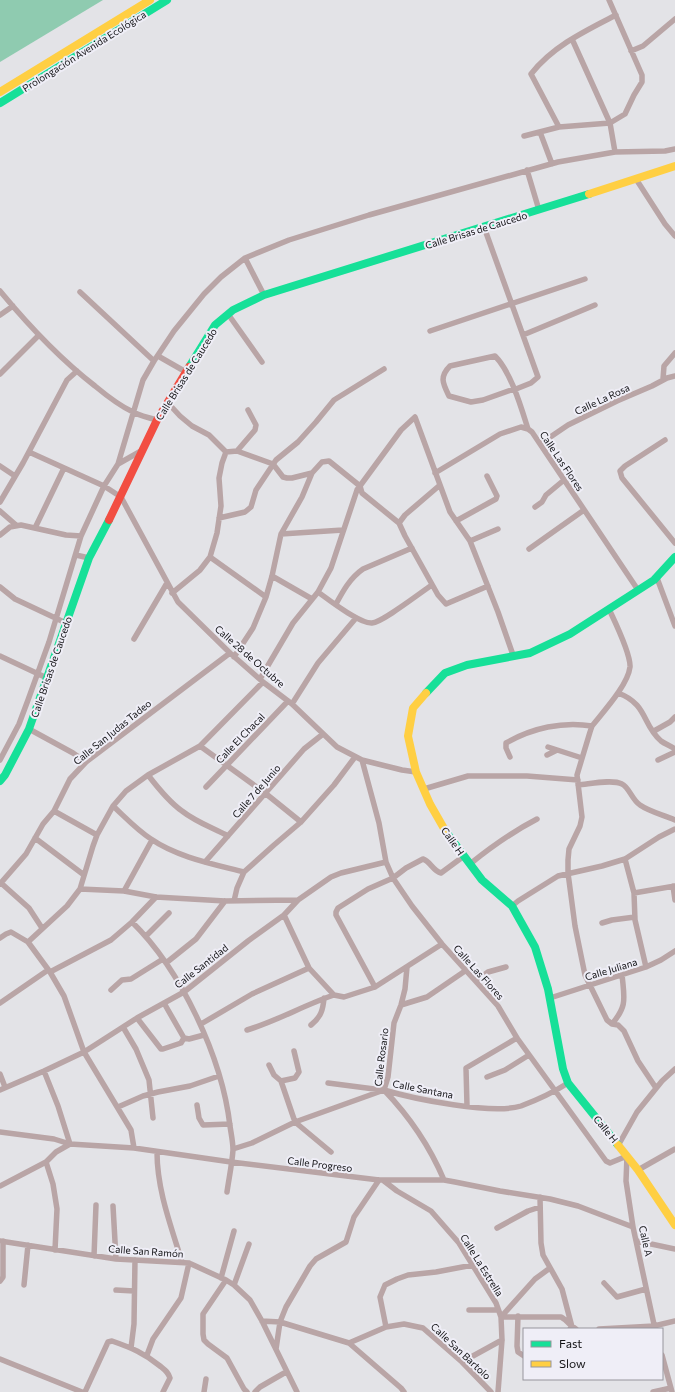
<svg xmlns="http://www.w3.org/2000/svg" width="675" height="1392" viewBox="0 0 675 1392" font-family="Commissioner,sans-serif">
<rect width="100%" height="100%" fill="#e3e3e7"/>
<path fill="#8fcbb0" d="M 0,0 L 103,0 L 0,62 Z"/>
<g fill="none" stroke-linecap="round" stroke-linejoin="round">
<path stroke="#b9a5a6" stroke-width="5.5" d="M 572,39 L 610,123 L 615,152
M 631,51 L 643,46 L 675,19
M 559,127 L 531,74 C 553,46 585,31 616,15
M 540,132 L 552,164
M 524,136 L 559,127 L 610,123 L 625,114 L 634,95 L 642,82 L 642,75 L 609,0
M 527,170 L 539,210
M 636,179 L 665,224 L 675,236
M 484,227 L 538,377 L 531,383 L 516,389 L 514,389 L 483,400 L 471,402 L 449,396 C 443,384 439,377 450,366 L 495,356 C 511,372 521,407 528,429
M 245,258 L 264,295
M 0,291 C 29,326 60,359 95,386 C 107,396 120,406 133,412 C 141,416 149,418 157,420
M 80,292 L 154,361
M 228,314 L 262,362
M 0,315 L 13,306
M 430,331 L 585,279
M 523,335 L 595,305
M 158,356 L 186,372
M 0,374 L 39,335
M 663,379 L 664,366 L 675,353
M 168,403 L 180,416 L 192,426 L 209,435 L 226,452 L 222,463 L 219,478 L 221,506 L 217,533 L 210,557 L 200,570 L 172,593
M 665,440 L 625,466 L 620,471 L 622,478 L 675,543
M 540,444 L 568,425 L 617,401 L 652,386 L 667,378 L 675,376
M 237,451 L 255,430 L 256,425 L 248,410
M 29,452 L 104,486 L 121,497 L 178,602 L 230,653 L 263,682 L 292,704 L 337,747 L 362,760 L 402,770 L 416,772
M 226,452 L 237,451 L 273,464 L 283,477 L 287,478 L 292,478 L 312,473 L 322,462 L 329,461 L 360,486 L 362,493 L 399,523
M 118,464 L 143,380 L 154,361 L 174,331 L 204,294 L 221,277 L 245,258 L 289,240 L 369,215 L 558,162 L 615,152 L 665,151 L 675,149
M 0,466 L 15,476
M 435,473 L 500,434 L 521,427 L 528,429 L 532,432 L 638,590
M 440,485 L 405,515 L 399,523 L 405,536 L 438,595 L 446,604 L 488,586
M 0,502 L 23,463 L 67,380 L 77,371
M 535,507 L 542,502 L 546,495 L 564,480
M 0,511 L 16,525
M 219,518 L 245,512 L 251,507 L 256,490 L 276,460 L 298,442 L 316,422 L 334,400 L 384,369
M 456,521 L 496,499 L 497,496 L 487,476
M 35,528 L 64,468
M 281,534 L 343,530
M 0,535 L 10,527 L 21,525 L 66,535 L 81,536
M 470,541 L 498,529
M 529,549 L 584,510
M 76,555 L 89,558
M 210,557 L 266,597
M 272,576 L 312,599
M 657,578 L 675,626
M 0,587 L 15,599 L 66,623
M 318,592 C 329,600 360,624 372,623 C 383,622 421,592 432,585
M 336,604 C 343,591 350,578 363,569 L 412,548
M 609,609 C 615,622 631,654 630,667 C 628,685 603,712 592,726 L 590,732 L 577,775 L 582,817 L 580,826 L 569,849 L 568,860 L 568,873 L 575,926 L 585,975 L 607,1020 L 612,1024 L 618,1025 L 624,1031 L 638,1061 L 656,1088
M 134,639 L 167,583
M 0,656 L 47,678
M 234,657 L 253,628 L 266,597 L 272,576 L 281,534 L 302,497 L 312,473
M 260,679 L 293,623 L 318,592 L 331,568 L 357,490 L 401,430 L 415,417 L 450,512 L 470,541 L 498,612 L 513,655
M 618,693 C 648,704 642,725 661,741 C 665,744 671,746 675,749
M 292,704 L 318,663 L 356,618
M 29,729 L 73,753 L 86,762
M 654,731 L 670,722 L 675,717
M 200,746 L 265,793 L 301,822
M 548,747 L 582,758
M 547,755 L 557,750
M 510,757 L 506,748 L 506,743 C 532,728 563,721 592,726
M 0,760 L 19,724 L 28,700 L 49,642 L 81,536 L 104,486 L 118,464 L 141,451
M 362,760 L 379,823 L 386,862 L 393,878 L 412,906 L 442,944 L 498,1006 L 517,1038 L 606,1161 L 610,1163 L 627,1156 L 626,1181 L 633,1227 L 655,1329
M 658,760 L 675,752
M 148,775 C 158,788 169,802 182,811 C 196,822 213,828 228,836
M 578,785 C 590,784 612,779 622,784 C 629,787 632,800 640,805 C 650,812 664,815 675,820
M 206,787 L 288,701
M 424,789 L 468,776 L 527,776 L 578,780
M 113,806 C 125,817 137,830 151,839 C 177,857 213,864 244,872
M 54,811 L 97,835
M 35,838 L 84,875
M 625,859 L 634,893 L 635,920 L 646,967
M 205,862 L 304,749 L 323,734
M 470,864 C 491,847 512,832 537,819
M 1,883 L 29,908 L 42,928
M 0,884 L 26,854 L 43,824 L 54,811 L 70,779 L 86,762 L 230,653
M 673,886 L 675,900
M 80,889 L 124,891 L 156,897 L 225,901 L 298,900
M 124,891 L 152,840
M 634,893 L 675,886
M 234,901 L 237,888 L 244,872 L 274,845 L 301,822 L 334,785 L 355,757
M 512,906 L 518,901 L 558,876 L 602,866 L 625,859 L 659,837 L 675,829
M 284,915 L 309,968 L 334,995 L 344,997 L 375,987 L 442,944
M 132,922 C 181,970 222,1057 230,1126 C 231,1133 233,1142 233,1150 C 232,1164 229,1178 227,1192
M 602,923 L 612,920 L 635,917
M 146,936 L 169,913
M 0,938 L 6,934 L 11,932 L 28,942 L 50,972 L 64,996 L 84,1052 L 131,1130 L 134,1148
M 28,942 L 67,906 L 80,889 L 93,846 L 97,835 L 113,806 L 126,791 L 148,775 L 200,746 L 263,682
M 166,963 L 196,939 L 225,901
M 407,967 L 405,989 L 401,1005 L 394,1023 L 388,1077 L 384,1090 C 409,1116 430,1147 444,1180
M 50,972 L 111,940 L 132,922 L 156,897
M 476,981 L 488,972 L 506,967
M 375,987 L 336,915 L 336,912 L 338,908 L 368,889 L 393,878 L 406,868 L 423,859 C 430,861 433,871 441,873 L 464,856
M 111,990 L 122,980 L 131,979 L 163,959
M 550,998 L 646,967 L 661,960 L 675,951
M 0,1003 L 48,970
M 164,1003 L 184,1038
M 401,1005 L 427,997 L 465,971
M 137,1018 L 161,1049 L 163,1049 L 181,1043 L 184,1038
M 201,1024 L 252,994 L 309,968
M 612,1024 C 628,1005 624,998 622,974
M 311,1025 C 321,1017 323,1010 324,998
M 123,1027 L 136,1049 L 149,1080 L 153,1118
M 247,1030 C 277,1021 304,1005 334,995
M 184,1038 L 189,1039 L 204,1035
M 269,1065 L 274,1075 L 281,1081 L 295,1078 L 299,1072 L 294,1051
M 0,1074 L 5,1087
M 487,1077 L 505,1070 L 529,1055
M 281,1081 L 295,1122 L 331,1152
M 328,1083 L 382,1090
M 0,1090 L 44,1071 L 84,1052 L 137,1018 L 184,992 L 248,941 L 284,915 L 298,900 L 331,877 L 341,873 L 386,862
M 197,1105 L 199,1118 L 203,1125 L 230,1124
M 467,1106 L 466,1068 L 517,1038
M 118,1107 L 143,1096 L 158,1092 L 190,1086 L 219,1076
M 0,1132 L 54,1139 L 70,1144 L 134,1148 L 231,1162 L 379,1180 L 444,1180 L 455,1182 L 500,1191 L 550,1199 L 578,1206 L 633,1227
M 619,1144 L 637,1112 L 662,1081 L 675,1069
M 233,1149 L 252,1143 L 295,1122 L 384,1090 C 414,1099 493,1115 521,1106 C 537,1100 554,1092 568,1083
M 157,1152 C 157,1190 171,1226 182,1262
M 46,1162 L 53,1184 L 57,1209 L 55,1250
M 638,1170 L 675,1149
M 384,1181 L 397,1191 L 431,1211 L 459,1243 L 496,1303 L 501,1317 L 502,1340 L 498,1392
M 0,1186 L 46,1162 L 56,1152 L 70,1144 L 58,1106 L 44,1071
M 540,1197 L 541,1243 L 543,1255 L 562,1289 L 572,1327 L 570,1329
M 113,1206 L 116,1259
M 497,1228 L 528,1211 L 540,1207
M 0,1241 L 116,1259 L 189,1263 L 226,1280 L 234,1285 L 250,1300 L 262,1321 L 297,1392
M 637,1241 L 675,1249
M 94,1256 L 96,1205
M 221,1278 L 234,1231
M 226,1280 L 203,1314 L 203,1334 L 204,1340 L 208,1344 L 227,1358 L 244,1389 L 247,1392
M 0,1281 L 3,1277 L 3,1241
M 604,1283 L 617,1297 L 646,1289
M 24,1285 L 28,1245
M 234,1285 L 249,1244
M 116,1290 L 134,1291
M 469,1310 L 498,1310
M 518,1316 L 517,1346 L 518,1352 L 524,1356
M 501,1317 L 561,1317 C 567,1320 570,1326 576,1329
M 501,1317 L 535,1279 L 550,1268
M 262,1321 L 280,1322 L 349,1343 L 401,1388 L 404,1392
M 386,1327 L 380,1297 L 385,1285 L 397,1279 L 408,1275 L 436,1272 L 473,1265
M 599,1329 L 654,1326 L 675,1321
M 349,1343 L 386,1327 L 404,1324 L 423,1328 L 462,1362 L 491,1392
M 131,1348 L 134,1324 L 135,1260
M 276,1349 L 280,1322 L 286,1307 L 310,1266 L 316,1259 L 346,1242 L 354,1217 L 379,1180
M 147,1355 L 153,1339 L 181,1298 L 189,1263
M 662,1355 L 672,1392
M 0,1359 L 82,1392
M 462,1362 L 502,1340
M 85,1392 L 108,1342 L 112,1341 C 132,1348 144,1353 160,1366 C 165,1370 168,1372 170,1378 L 163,1392
M 204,1392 L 206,1379
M 255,1392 L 260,1387 L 286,1372
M 653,1392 L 671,1388"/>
<path stroke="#16e098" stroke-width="8" d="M 0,103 L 167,0
M 189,367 L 215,325 L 233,310 L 264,295 L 589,194
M 426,693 L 445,673 L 467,665 L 530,653 L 570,634 L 654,580 L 675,557
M 0,781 L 5,775 L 29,729 L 89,558 L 109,520
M 446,832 L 482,880 L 512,906 L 535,947 L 548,989 L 563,1069 L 568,1083 L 618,1145"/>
<path stroke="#ffcf43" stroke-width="8" d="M 0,92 L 150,0
M 589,194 L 675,166
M 426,693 L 413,708 L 408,736 L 416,772 L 430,804 L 446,832
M 618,1145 L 638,1170 L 675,1225"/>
<path stroke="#f24e42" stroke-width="8" d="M 109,520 L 157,420 L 189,367"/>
</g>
<g text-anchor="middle" stroke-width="4" stroke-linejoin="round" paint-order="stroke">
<g font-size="10" fill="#121215" stroke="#efeef7">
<text transform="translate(84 51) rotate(-32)" y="4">Prolongación Avenida Ecológica</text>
<text transform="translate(476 230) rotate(-17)" y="4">Calle Brisas de Caucedo</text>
<text transform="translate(186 374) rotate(-58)" y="4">Calle Brisas de Caucedo</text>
<text transform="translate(602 399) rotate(-25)" y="4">Calle La Rosa</text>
<text transform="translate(562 461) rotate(56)" y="4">Calle Las Flores</text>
<text transform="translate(250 656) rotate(41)" y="4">Calle 28 de Octubre</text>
<text transform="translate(51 667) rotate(-71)" y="4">Calle Brisas de Caucedo</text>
<text transform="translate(112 732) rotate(-39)" y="4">Calle San Judas Tadeo</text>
<text transform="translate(240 738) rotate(-46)" y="4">Calle El Chacal</text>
<text transform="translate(256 791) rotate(-49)" y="4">Calle 7 de Junio</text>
<text transform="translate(453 841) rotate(55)" y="4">Calle H</text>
<text transform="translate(201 966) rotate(-38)" y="4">Calle Santidad</text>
<text transform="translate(611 969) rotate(-17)" y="4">Calle Juliana</text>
<text transform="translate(479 972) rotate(48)" y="4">Calle Las Flores</text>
<text transform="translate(381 1057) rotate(-83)" y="4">Calle Rosario</text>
<text transform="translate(423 1089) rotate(11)" y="4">Calle Santana</text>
<text transform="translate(606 1129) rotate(51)" y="4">Calle H</text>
<text transform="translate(320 1164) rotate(7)" y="4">Calle Progreso</text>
<text transform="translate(646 1241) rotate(78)" y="4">Calle A</text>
<text transform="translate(146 1251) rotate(4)" y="4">Calle San Ramón</text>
<text transform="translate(482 1265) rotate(58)" y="4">Calle La Estrella</text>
<text transform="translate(461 1351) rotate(43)" y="4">Calle San Bartolo</text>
</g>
</g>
<rect x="523" y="1328" width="140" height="52" fill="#efeef7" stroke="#97969d"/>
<rect x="531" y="1341" width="20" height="6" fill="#16e098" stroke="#97969d"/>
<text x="559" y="1348" font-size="12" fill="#121215">Fast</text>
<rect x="531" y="1361" width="20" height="6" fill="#ffcf43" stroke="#97969d"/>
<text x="559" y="1368" font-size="12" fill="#121215">Slow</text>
</svg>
